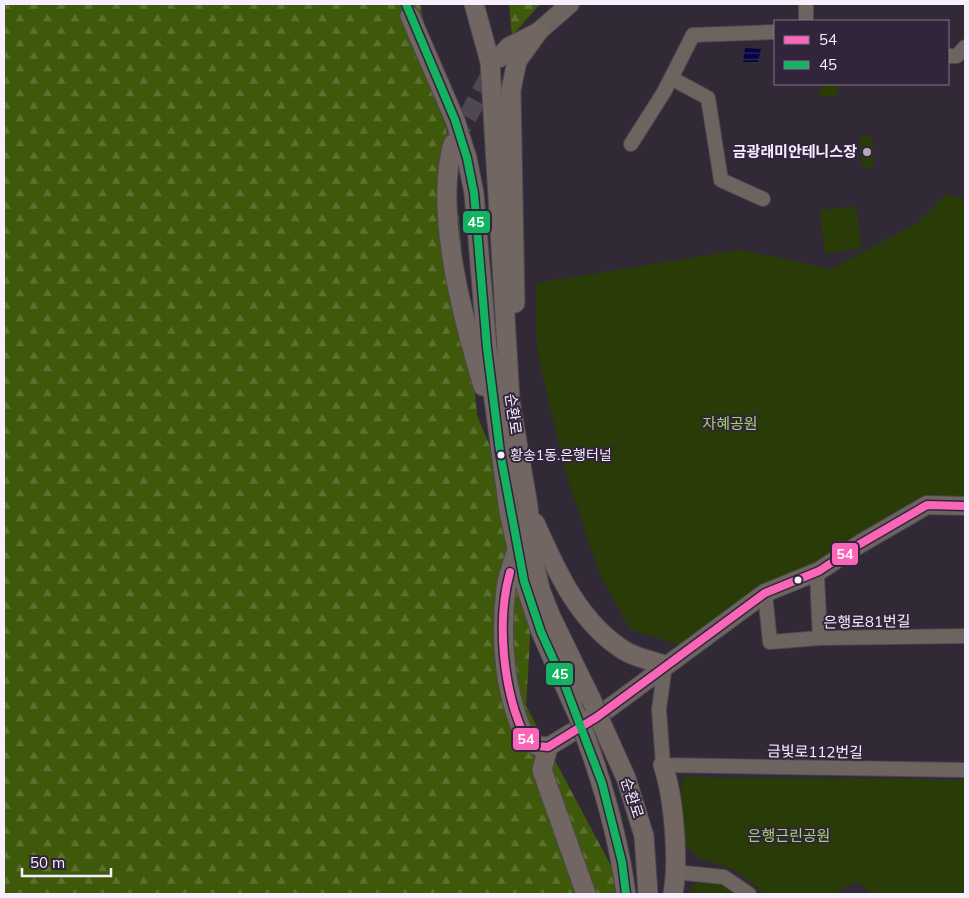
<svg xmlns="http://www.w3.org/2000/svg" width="969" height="898" viewBox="0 0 969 898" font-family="Mulish,'Noto Sans KR',sans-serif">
<defs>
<pattern id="forest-firs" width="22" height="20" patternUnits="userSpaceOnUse" patternTransform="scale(1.25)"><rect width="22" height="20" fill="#3f590b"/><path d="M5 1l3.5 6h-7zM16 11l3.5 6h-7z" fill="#5c7130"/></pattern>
<pattern id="water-rules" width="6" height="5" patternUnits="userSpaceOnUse" patternTransform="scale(1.25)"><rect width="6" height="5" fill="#040641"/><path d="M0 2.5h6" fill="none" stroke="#292b5e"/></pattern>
</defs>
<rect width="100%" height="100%" fill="#312936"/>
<path fill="url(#forest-firs)" d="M 4,4 L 420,4 L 454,166 L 477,415 L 535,556 L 526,706 L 618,879 L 619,894 L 4,894 Z
M 509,4 L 540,4 L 512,36 Z"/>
<path fill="#293c07" d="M 821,84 L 839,84 L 837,96 L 819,96 Z
M 859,136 L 872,137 L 874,167 L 863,168 Z
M 947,194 L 965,199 L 965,506 L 927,505 L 689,648 L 630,629 L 599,573 L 565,471 L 537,350 L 536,283 L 740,250 L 832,269 L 917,223 Z
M 856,206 L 862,248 L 826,254 L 819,211 Z
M 683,777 L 965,780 L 965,894 L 871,894 L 858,882 L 847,885 L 836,894 L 765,894 L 735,870 L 699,858 L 687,847 L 678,831 Z
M 721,879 L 748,894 L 689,894 L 692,885 Z"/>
<path fill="url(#water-rules)" d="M 745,48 L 761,49 L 758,62 L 743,62 Z"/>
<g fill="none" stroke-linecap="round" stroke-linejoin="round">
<path stroke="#4f4754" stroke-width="19" stroke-dasharray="19 9" stroke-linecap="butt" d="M 454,142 L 494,68"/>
<defs>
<path id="minor" d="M 806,21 L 806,4
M 948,56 L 957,56 L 965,47
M 671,78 L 708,98 L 721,180 L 763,199
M 631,144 L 664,92 L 693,35 L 775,32
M 819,571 L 817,576 L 820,638
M 765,593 L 770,642 L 820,638 L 965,636
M 665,665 L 659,709 L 663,765 L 965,770
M 675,872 L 724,877 L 749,894"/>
<path id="tertiary" d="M 538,32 L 570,4
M 548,747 L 597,717 L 765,593 L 819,571 L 860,544 L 927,505 L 965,506"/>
<path id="secondary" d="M 474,4 L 490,62 L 510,400 L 528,506 L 534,564 L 541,592 L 551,617 L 591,699
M 410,16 L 455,120 L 467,158 L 474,193 L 487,348 L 509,511 L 524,581 L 541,632 L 579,718
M 499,58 L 509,47 L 535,34
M 453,144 C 434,212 463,319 483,386
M 515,303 L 511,90 L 517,61 L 538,32
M 535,523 C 556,570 579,623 625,651 C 637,658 652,661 665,665
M 516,552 C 513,564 507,577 506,589 C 500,638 504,694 526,739 L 538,746 L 548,747 L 542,770 L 586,894
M 603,727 L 626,778 L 644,836 L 648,894
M 587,741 C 605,791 619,841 626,894
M 663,765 C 674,798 679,860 673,894"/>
</defs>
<use href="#minor" stroke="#4c4651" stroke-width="16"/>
<use href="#tertiary" stroke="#4c4651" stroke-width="20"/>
<use href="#secondary" stroke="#4c4651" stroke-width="21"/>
<use href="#minor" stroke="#6d645f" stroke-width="14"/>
<use href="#tertiary" stroke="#6d645f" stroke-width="18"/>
<use href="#secondary" stroke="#726662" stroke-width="19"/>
<defs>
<path id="secondary-bridge" d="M 591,699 L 603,727
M 579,718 L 587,741"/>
</defs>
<use href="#secondary-bridge" stroke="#4c4651" stroke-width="21" stroke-linecap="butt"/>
<use href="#secondary-bridge" stroke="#726662" stroke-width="19"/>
<defs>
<path id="bus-1" d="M 510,572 C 496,622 503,692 526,739 L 538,746 L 548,747 L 597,717 L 765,593 L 819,571 L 860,544 L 927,505 L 965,506"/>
<path id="bus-2" d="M 406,4 L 455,120 L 467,158 L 474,193 L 487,348 L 500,452 L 524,581 L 541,632 L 564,683 L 602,783 L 622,862 L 626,894"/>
</defs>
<use href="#bus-1" stroke="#32243b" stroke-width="11"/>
<use href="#bus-2" stroke="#32243b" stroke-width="11"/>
<use href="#bus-1" stroke="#fa66b7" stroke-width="8"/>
<use href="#bus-2" stroke="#13b361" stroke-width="8"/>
</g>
<circle fill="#b2aab8" stroke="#32243b" stroke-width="2" cx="867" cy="152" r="5"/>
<g fill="#f8effe" stroke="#32243b" stroke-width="2">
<circle cx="501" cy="455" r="4.5"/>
<circle cx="798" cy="580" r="4.5"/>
</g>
<g text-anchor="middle" stroke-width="4" stroke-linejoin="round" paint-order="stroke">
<g font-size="14" fill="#f8effe" stroke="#32243b" text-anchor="start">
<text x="510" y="460">황송1동.은행터널</text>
</g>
<g font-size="15" font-weight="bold" fill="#f8effe" stroke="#32243b" text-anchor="end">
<text x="857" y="157">금광래미안테니스장</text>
</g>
<g font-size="15" fill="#f8effe" stroke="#32243b">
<text transform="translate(513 414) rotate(82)" y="5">순환로</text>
<text transform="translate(867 622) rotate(-1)" y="5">은행로81번길</text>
<text transform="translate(815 752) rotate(1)" y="5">금빛로112번길</text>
<text transform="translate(632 798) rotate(72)" y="5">순환로</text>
</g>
<g font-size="15" fill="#a4d367" stroke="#32243b">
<text x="730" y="429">자혜공원</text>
<text x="789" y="841">은행근린공원</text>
</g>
</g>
<g stroke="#32243b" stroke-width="2">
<rect x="462" y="210" width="29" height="24" rx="5" fill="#13b361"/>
<rect x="831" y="542" width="28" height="24" rx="5" fill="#fa66b7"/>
<rect x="545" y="662" width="29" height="24" rx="5" fill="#13b361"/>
<rect x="512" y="727" width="28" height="24" rx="5" fill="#fa66b7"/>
</g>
<g font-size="14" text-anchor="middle" font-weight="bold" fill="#fff">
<text x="476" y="227">45</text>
<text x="845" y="559">54</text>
<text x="560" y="679">45</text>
<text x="526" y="744">54</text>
</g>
<rect width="969" height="898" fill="none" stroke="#f8effe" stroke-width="10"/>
<rect x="774" y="20" width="175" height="65" fill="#32243b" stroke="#817589"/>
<rect x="784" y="36" width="25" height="8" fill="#fa66b7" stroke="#817589"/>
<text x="819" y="45" font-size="15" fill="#f8effe">54</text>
<rect x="784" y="61" width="25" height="8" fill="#13b361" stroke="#817589"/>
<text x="819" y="70" font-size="15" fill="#f8effe">45</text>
<path d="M22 868v8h89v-8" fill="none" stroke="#f8effe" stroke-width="2.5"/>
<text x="30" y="868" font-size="15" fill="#f8effe" stroke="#32243b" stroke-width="4" paint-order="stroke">50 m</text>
</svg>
